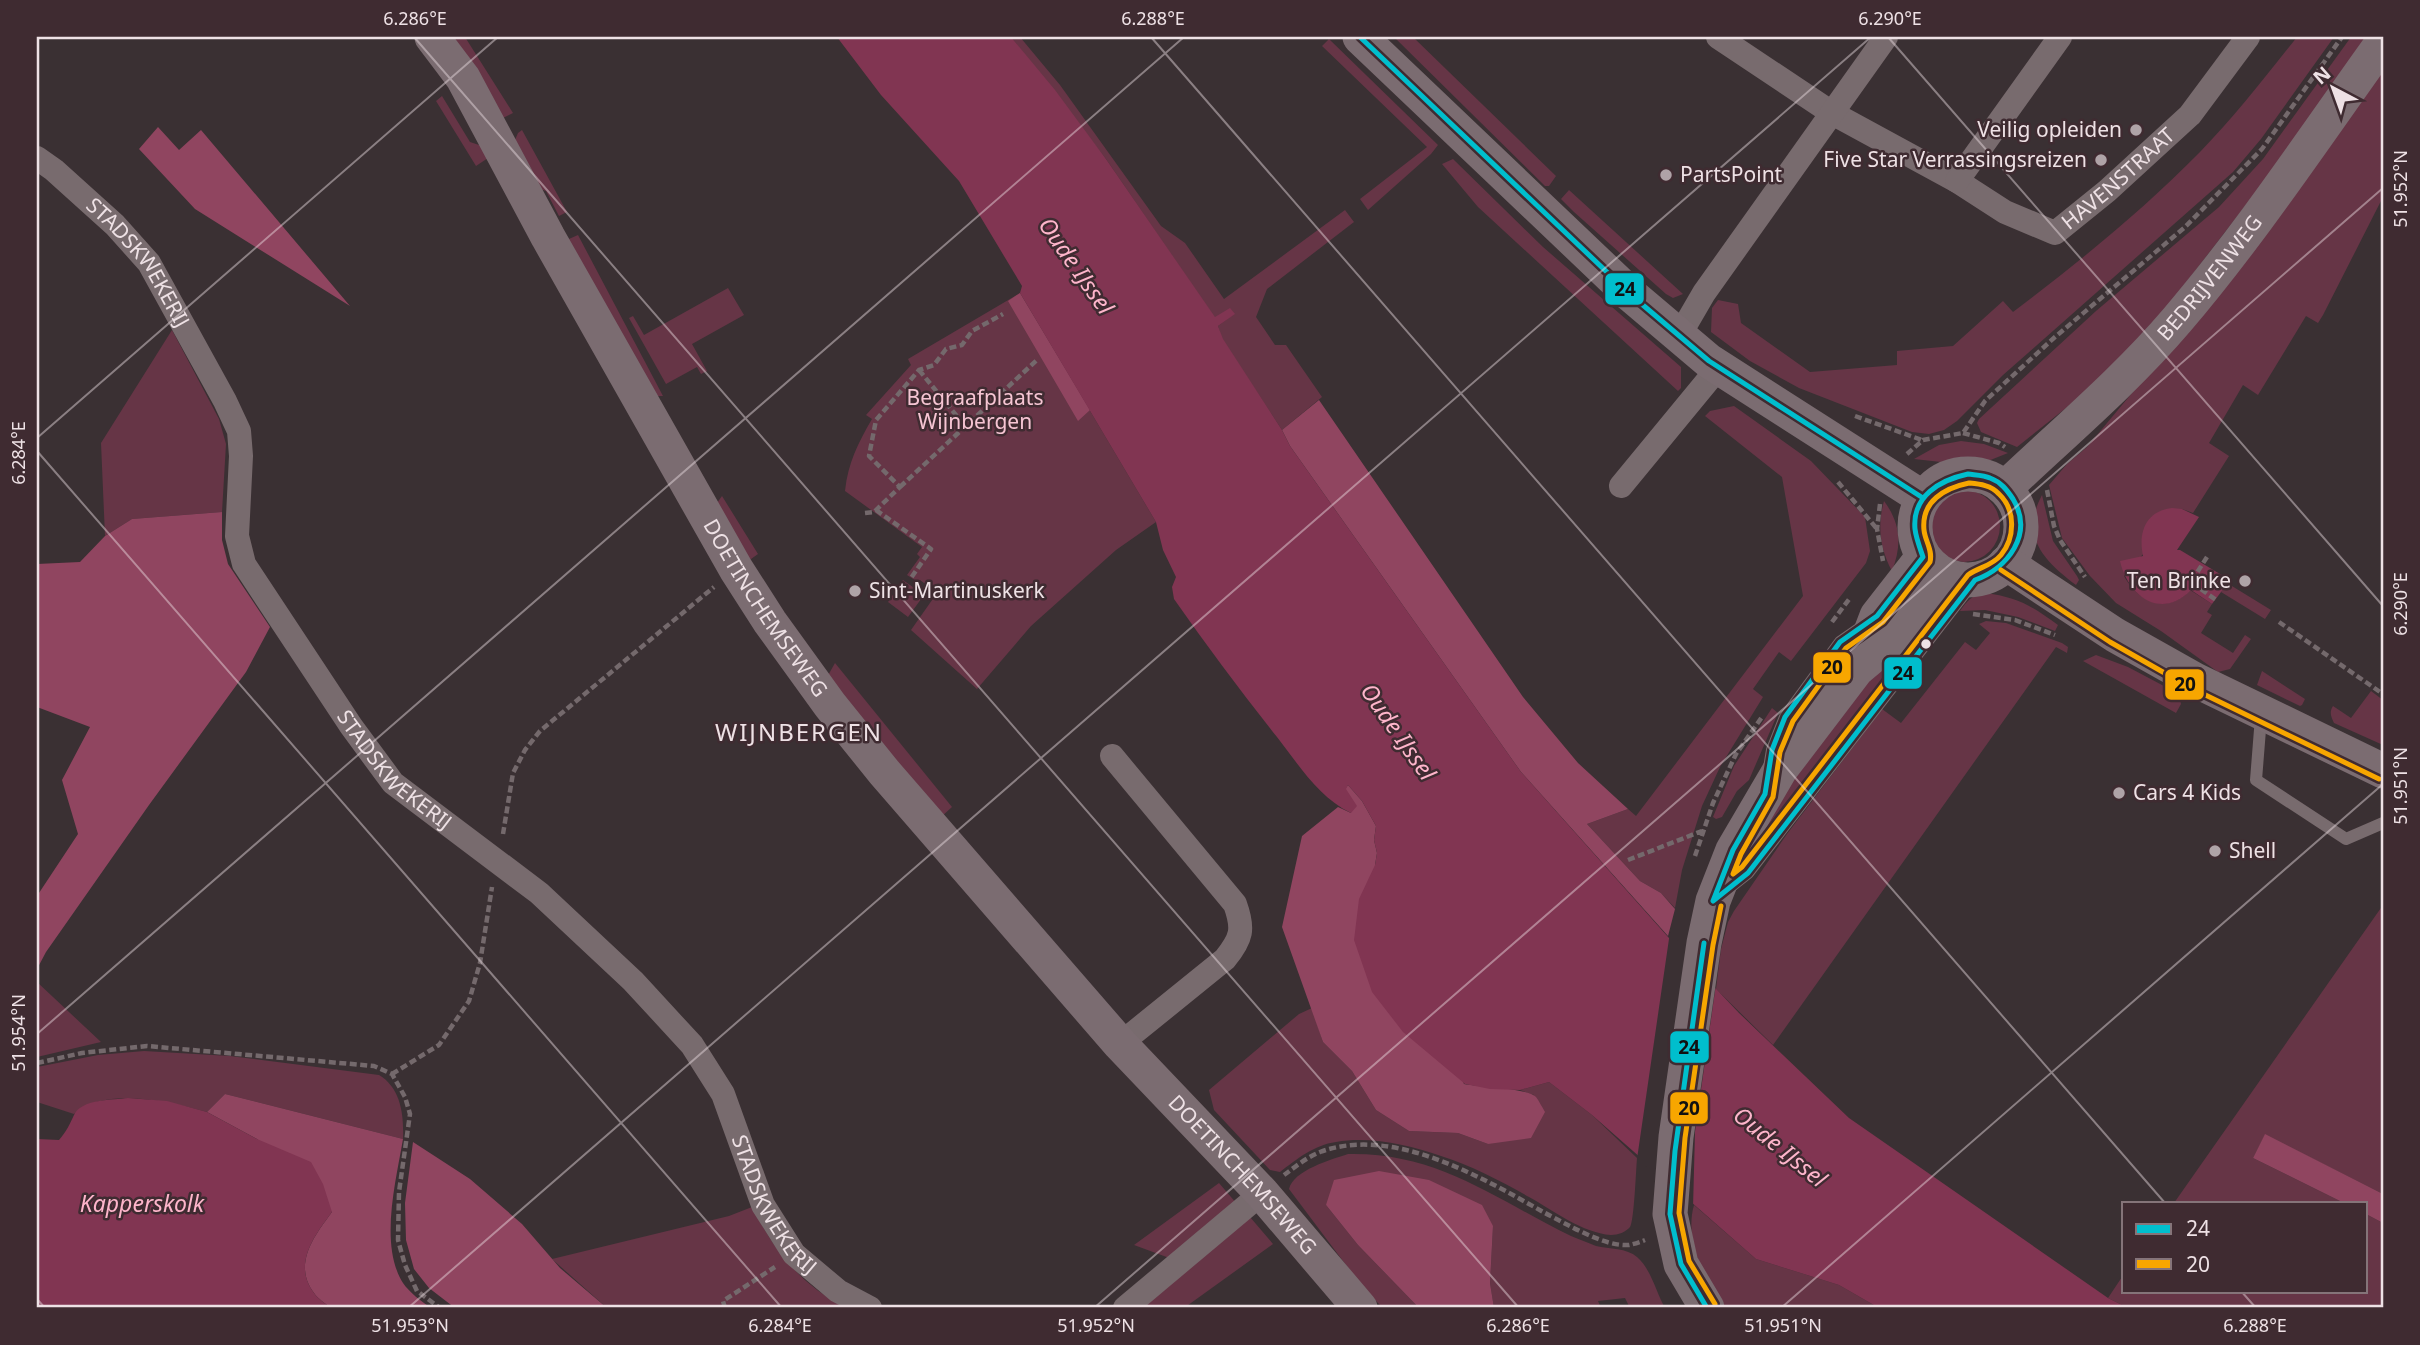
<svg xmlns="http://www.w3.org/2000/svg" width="2420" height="1345" viewBox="0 0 2420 1345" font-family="'Noto Sans',sans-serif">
<rect width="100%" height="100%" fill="#3a3033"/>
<path fill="#663546" d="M 445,37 L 465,37 L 513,113 L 503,118 Z
M 1011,37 L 1020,37 L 1060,85 L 1161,226 L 1185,243 L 1224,299 L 1345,210 L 1354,222 L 1267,289 L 1256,317 L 1275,345 L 1286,345 L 1322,397 L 1282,430 L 1222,339 L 1218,326 L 1234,314 L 1215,318 L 1106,159 Z
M 1394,37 L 1413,37 L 1556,176 L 1549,186 L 1545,186 Z
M 2297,37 L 2334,37 L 2261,139 L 2233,172 L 2003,375 L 1957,421 L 1944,430 L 1929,434 L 1912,432 L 1799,388 L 1750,361 L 1711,332 L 1712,308 L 1718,300 L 1738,304 L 1741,323 L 1810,372 L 1897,365 L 1897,351 L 1953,346 L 2003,301 L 2013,312 C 2078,263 2143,210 2200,152 C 2235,116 2266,76 2297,37 Z
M 2351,37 L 2371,37 L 2279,162 L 2168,306 L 2100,381 L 2017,447 L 1981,432 L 1977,423 L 1979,419 L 2096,311 L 2219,207 L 2263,159 Z
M 1329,39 L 1438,145 L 1431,154 L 1368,210 L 1360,199 L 1427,147 L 1322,46 Z
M 2383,69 L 2383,197 L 2323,315 L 2318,323 L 2306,316 L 2258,395 L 2243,385 L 2209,443 L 2229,456 L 2193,513 L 2182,509 L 2124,576 C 2138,602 2168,615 2190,590 L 2212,604 L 2207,612 L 2212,615 L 2201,633 L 2233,653 L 2245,635 L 2251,639 L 2230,669 L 2218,672 L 2161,631 L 2116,603 L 2090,576 L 2062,538 L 2049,485 L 2067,464 L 2087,447 L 2268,230 Z
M 442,96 L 470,142 L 485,147 L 491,156 L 476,166 L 436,101 Z
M 522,130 L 567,212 L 559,216 L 546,191 L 534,187 L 512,147 L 518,133 Z
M 1453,159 L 1543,247 L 1681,367 L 1681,388 L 1678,391 L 1478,207 L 1442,164 Z
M 1569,190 L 1683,294 L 1673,298 L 1666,294 L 1574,212 L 1561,199 Z
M 578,235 L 663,396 L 651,396 L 562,242 Z
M 728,288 L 744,315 L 692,344 L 707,371 L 701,374 L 697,367 L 666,384 L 629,318 L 633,316 L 644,335 Z
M 1020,293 L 1156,522 L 1116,550 L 1031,626 L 977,689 L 911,630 L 937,593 L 920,580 L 918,582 L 907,575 L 920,557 L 917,554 L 922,547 L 845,491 C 848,463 858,443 872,419 L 866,415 L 911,365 L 908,359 Z
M 172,330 L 219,419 L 226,444 L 222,512 L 132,519 L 105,536 L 101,443 Z
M 1734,406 L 1811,461 L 1865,517 L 1870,551 L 1866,563 L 1791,661 L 1779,652 L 1753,689 L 1763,697 L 1720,767 L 1702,806 L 1682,870 L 1675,908 L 1661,893 L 1640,881 L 1587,824 L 1628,809 L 1636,816 L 1803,596 L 1782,477 L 1705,416 L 1710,411 Z
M 1961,441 L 1984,444 L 2008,453 L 1988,461 L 1967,459 L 1941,462 L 1914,459 L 1939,445 Z
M1928 526a36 36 0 1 1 72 0a36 36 0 1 1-72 0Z
M 2042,495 L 2053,541 L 2077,576 L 2079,580 L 2076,585 C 2043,560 2020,536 2042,495 Z
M 722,496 L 758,554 L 751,559 L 744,558 L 714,507 Z
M 1884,501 C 1901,524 1902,545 1892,571 C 1880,549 1877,526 1884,501 Z
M 903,580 L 924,595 L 908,617 L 888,602 Z
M 2227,583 L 2271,610 L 2265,619 L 2221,592 Z
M 1984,593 C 2018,597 2030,605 2058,625 L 2055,631 L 2018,617 L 1985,610 L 1960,611 C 1967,601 1972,595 1984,593 Z
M 1931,612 L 1937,616 L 1750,859 L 1746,857 L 1766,818 L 1865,682 Z
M 1986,621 L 2006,623 L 2062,643 L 2068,647 L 2067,653 L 2056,647 L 1773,1045 L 1716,989 L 1721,949 L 1728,922 L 1734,911 L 1787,834 L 1882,709 L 1901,723 L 1965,642 L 1976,650 L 1990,633 L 1979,624 Z
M 2096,655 L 2128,667 L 2179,694 L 2181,704 L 2176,713 L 2083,661 Z
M 835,663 L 952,807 L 941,817 L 826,679 Z
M 2262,671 L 2305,699 L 2302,705 L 2300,706 L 2257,685 Z
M 2371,691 L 2383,700 L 2383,745 L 2334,723 C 2331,717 2329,712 2333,706 L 2351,718 Z
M 1772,708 L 1778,713 L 1749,780 L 1737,791 L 1722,817 L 1716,819 L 1713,817 L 1734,766 Z
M 2383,905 L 2383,1194 L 2265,1135 L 2253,1158 L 2344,1203 L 2174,1203 Z
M 37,982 L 101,1042 L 37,1057 Z
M 1312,1008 L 1323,1042 L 1352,1071 L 1376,1110 L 1409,1131 L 1458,1133 L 1488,1144 L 1534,1095 L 1520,1090 L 1549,1082 L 1592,1115 L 1637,1158 C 1636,1170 1634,1222 1630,1227 C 1626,1232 1618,1235 1611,1235 C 1582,1233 1553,1210 1529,1197 C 1501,1181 1472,1166 1441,1156 C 1408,1145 1371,1136 1336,1142 C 1314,1145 1297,1159 1280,1172 L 1270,1170 L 1214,1110 L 1209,1090 L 1299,1014 Z
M 144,1051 L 230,1056 L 379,1075 C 401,1088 404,1115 403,1139 L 225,1094 L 207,1112 C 170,1102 105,1086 74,1114 L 37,1102 L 37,1067 L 98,1055 Z
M 1348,1154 C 1438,1152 1495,1199 1571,1236 C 1579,1239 1588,1243 1596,1246 C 1609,1249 1627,1248 1637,1257 C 1651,1269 1656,1292 1665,1308 L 1630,1308 L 1625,1298 L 1598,1301 L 1601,1308 L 1494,1308 L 1490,1283 L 1493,1226 L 1326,1205 L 1358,1245 L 1419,1308 L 1383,1308 L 1364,1289 L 1289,1189 C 1294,1170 1330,1160 1348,1154 Z
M 1219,1183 L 1237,1204 L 1172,1259 L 1134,1245 Z
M 1694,1205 L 1756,1259 L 1839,1285 L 1879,1308 L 1725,1308 C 1704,1280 1684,1240 1694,1205 Z
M 752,1207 C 776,1253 799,1283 846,1308 L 607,1308 L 552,1259 L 729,1216 Z
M 2366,1214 L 2383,1223 L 2383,1308 L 2128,1308 L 2108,1298 L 2124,1274 L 2124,1291 L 2366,1291 Z
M 1250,1217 L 1273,1244 L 1184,1308 L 1142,1308 Z"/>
<path fill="#904560" d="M 158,127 L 179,150 L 201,130 L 350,306 L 195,209 L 139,149 Z
M 1020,293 L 1090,410 L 1078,421 L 1008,301 Z
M 1319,400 L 1523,697 L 1578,763 L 1628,809 L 1587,824 L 1640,881 L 1661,893 L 1675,909 L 1668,936 L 1521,772 L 1290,446 L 1282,430 Z
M 222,512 L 222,540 L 228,564 L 270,627 L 246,672 L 149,805 L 46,952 L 37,969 L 37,896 L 78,834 L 62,780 L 90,727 L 37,707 L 37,564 L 80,562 L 105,536 L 132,519 Z
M 1348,785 L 1362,801 L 1376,826 L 1374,840 L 1377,853 L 1375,865 L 1464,1084 C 1480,1087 1527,1088 1536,1097 C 1539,1101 1542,1107 1545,1112 L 1531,1138 L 1488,1144 L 1458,1133 L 1409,1131 L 1376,1110 L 1352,1071 L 1323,1042 L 1282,927 L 1302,836 L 1338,807 L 1351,813 L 1345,789 Z
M 225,1094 L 403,1139 C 396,1181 379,1245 403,1283 C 409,1292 422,1302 431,1308 L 331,1308 C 325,1303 318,1299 314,1293 C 292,1264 315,1235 332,1212 L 257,1139 L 207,1112 Z
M 2265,1134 L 2383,1194 L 2383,1223 L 2366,1214 L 2366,1203 L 2344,1203 L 2253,1158 Z
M 413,1142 L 470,1179 L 522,1224 L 560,1268 L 607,1308 L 455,1308 L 429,1288 L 414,1269 L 406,1240 L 405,1203 Z
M 1379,1171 L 1429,1180 L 1482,1205 L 1493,1226 L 1490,1283 L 1494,1308 L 1419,1308 L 1358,1245 L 1326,1205 L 1334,1180 Z"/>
<path fill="#813552" d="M 837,37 L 1011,37 L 1055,90 L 1106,159 L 1215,317 L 1230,308 L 1235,314 L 1218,326 L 1223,339 L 1282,430 L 1290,446 L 1521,772 L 1685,956 L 1739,1013 L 1849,1118 L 2108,1298 L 2128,1308 L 1879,1308 L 1839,1285 L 1756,1259 L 1592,1115 L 1549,1082 L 1520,1090 L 1490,1089 L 1465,1084 L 1403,1032 L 1372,992 L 1354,940 L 1359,899 L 1375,865 L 1377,853 L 1374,840 L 1376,826 L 1362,801 L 1348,785 L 1346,789 L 1357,806 L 1351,813 C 1318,797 1299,765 1277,737 C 1241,692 1207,646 1174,599 L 1172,587 L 1176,577 L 1163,550 L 1156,522 L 1020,293 L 1022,286 L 959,181 L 881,95 Z
M 2172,508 L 2182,509 L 2199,517 L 2177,550 L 2180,550 L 2230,580 L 2212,604 L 2191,590 C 2161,621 2128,596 2120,561 L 2143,556 C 2138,532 2146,511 2172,508 Z
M 128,1098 L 167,1101 L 207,1112 L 257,1139 L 311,1162 L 323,1184 L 332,1212 C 315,1235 292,1264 314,1293 C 318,1299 325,1303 331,1308 L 37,1308 L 37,1139 L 59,1140 C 66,1132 70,1124 74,1115 C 81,1099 113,1100 128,1098 Z"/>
<path fill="#3a3033" d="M 1670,932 L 1716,984 L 1695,1132 L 1693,1208 L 1637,1159 Z"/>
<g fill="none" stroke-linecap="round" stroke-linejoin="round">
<path stroke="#74696c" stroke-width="4.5" stroke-dasharray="7 3.5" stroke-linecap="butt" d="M 919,370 L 965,426
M 1855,416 L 1922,440
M 1963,433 L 1999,443 L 2005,447
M 1907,454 L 1923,440 L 1963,433 L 1985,401 L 2055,337 L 2184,228 L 2262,149 L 2342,37
M 1838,482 L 1877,529
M 900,487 L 1038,359
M 2047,490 L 2054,526 L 2060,540 L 2085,577
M 1880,504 L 1877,529 L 1883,561
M 876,510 L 931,549 L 911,578
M 865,513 L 874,512 L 900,487 L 869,456 L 876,420 L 919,370 L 934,365 L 946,349 L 962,345 L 972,331 L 1003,314
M 2207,557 L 2191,582 L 2216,600
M 1973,614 L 2015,620 L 2055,635
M 1832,622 L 1850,598
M 2279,622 L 2383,694
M 503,834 L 513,773 L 525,750 L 540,731 L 714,587
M 1695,856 L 1713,803 L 1736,754 L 1762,717
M 1628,860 L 1702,831
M 37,1063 L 82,1053 L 147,1046 L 374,1066 L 392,1074 L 405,1097 L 410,1114 L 399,1192 L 398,1240 L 405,1265 L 417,1291 L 440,1308
M 392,1074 L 439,1045 L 469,1001 L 480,963 L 492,887
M 1284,1175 C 1295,1167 1307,1157 1320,1152 C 1393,1125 1483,1178 1545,1213 C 1567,1224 1604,1247 1629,1245 C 1634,1244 1640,1242 1645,1240
M 725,1308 L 723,1301 L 775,1267"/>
<path stroke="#786b6e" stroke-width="12" d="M 2261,717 L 2256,780 L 2346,839 L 2383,823
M 1769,768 L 1772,750 L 1785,717 L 1840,642 L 1863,626
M 1729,888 L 1748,873 L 1975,580"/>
<g stroke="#786b6e" stroke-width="24">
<path id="s1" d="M 1718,37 L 1832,113 L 1957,181 L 2005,212 L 2055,233 L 2107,191 L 2190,115 L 2248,37"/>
<path id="s2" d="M 37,158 L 54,170 L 115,225 L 149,263 L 225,401 L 239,431 L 241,456 L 237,536 L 244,564 L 351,726 L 393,783 L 539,893 L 633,981 L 692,1045 L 723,1094 L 763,1205 L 794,1254 L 838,1291 L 870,1308"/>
<path d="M 1957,181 L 2060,37"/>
<path d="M 1679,336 L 1704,293 L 1886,37"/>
<path d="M 1621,486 L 1719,367"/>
<path d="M 1112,756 L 1235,904 C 1244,929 1242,938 1225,959 L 1120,1044"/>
<path d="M 1125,1308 L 1262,1193"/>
</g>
<g stroke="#7b6c71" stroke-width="35">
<path id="s3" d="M 432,37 L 463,78 L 548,237 L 736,569 L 770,622 L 830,705 L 884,772 L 1120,1044 L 1262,1193 L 1360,1308"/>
<path d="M 1360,37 L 1631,295 L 1709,361 L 1923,498"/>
<circle cx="1968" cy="527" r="53"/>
<path id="s4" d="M 2005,488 C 2063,433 2125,381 2177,320 C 2252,232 2316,135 2383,42"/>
<path d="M 2006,563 L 2115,635 L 2195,680 L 2383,771"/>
<path d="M 1858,666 L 1877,616 L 1923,557"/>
<path d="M 1707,1308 L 1681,1264 L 1670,1214 L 1676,1137 L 1704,943 L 1713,901 L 1733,850 L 1780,770 L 1857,669 L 1900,633 L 1943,574"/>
</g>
<defs>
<path id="bus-1" d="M 1360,37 L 1631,295 L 1709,361 L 1923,498
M 1968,474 C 1975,475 1984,475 1990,478 C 2001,482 2007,490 2013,499 C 2034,534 2008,568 1975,580 L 1748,873 L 1713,901 L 1733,850 L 1765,794 L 1772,750 L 1785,717 L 1840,642 L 1877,616 L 1923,557 C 1920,548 1916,538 1915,529 C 1912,496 1940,480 1968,474 Z
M 1675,1151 L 1704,943
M 1675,1151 L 1704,943
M 1670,1214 L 1681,1264 L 1707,1308
M 1670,1214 L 1675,1151
M 1670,1214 L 1675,1151"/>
<path id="bus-2" d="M 1969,483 C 1979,484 1991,485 1999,494 C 2016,510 2015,538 2001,555 C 1992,566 1979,567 1968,575 L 1742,867 L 1733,874 L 1741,854 L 1773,797 L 1780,752 L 1793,721 L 1846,648 L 1883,622 L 1930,562 C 1933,550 1925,541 1924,530 C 1921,501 1945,488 1969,483 Z
M 2001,570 L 2110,642 L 2191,688 L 2379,779
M 1715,1304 L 1689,1261 L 1679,1213 L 1685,1138 L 1713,945 L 1721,906"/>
</defs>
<use href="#bus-1" stroke="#3f2b31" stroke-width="10"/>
<use href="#bus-2" stroke="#3f2b31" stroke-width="10"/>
<use href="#bus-1" stroke="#00becd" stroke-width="5"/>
<use href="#bus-2" stroke="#f7a600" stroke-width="5"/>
</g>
<path fill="none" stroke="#eee1e5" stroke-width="2" stroke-opacity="0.45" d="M 414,37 L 1519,1308M 1151,37 L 2165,1203M 1888,37 L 2383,606M 37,438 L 498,37M 37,451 L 782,1308M 37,1034 L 1184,37M 2241,1291 L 2256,1308M 37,1299 L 45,1308M 408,1308 L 1871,37M 1094,1308 L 2383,188M 1781,1308 L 2383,784"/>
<g fill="#afa3a7" stroke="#3f2b31" stroke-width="2.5">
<circle cx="2136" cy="130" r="7"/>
<circle cx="2101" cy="160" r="7"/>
<circle cx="1666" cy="175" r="7"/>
<circle cx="2245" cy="581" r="7"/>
<circle cx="855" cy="591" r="7"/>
<circle cx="2119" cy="793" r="7"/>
<circle cx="2215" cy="851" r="7"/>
</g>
<circle fill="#eee1e5" stroke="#3f2b31" stroke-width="2.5" cx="1926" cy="644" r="6"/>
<g text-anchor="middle" stroke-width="5" stroke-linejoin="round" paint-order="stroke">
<g font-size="21" fill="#eee1e5" stroke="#3f2b31" text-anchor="start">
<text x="2122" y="137" text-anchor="end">Veilig opleiden</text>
<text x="2087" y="167" text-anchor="end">Five Star Verrassingsreizen</text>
<text x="1680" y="182">PartsPoint</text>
<text x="2231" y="588" text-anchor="end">Ten Brinke</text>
<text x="869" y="598">Sint-Martinuskerk</text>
<text x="2133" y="800">Cars 4 Kids</text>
<text x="2229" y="858">Shell</text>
</g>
<g font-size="21" fill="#eee1e5" stroke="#3f2b31">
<text dy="7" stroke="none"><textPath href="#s1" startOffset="474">HAVENSTRAAT</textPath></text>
<text dy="7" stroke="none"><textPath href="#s2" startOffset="147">STADSKWEKERIJ</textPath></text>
<text dy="7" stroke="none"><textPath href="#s4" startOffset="294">BEDRIJVENWEG</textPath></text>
<text dy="7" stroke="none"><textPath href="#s3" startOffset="662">DOETINCHEMSEWEG</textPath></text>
<text dy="7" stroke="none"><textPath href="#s2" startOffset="735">STADSKWEKERIJ</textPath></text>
<text dy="7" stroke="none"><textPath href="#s3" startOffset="1404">DOETINCHEMSEWEG</textPath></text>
<text dy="7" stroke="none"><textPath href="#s2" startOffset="1323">STADSKWEKERIJ</textPath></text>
</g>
<g font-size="21" fill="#f6c5d3" stroke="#3f2b31">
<text x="975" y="405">Begraafplaats<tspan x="975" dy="24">Wijnbergen</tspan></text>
</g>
<g font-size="23" font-style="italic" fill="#feb5cb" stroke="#3f2b31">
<text transform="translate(1076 266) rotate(55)" y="8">Oude IJssel</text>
<text transform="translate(1398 732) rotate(55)" y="8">Oude IJssel</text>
<text transform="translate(1780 1147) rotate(39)" y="8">Oude IJssel</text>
<text x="142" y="1212">Kapperskolk</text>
</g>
<g font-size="24" letter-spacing="2" fill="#eee1e5" stroke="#3f2b31">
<text x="799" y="741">WIJNBERGEN</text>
</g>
</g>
<g stroke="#3f2b31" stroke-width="2.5">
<rect x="1604" y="272" width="41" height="34" rx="7" fill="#00becd"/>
<rect x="1812" y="651" width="40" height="33" rx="7" fill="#f7a600"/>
<rect x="1883" y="656" width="40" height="34" rx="7" fill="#00becd"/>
<rect x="2164" y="668" width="41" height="33" rx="7" fill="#f7a600"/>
<rect x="1669" y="1030" width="41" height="34" rx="7" fill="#00becd"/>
<rect x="1669" y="1091" width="40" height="34" rx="7" fill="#f7a600"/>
</g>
<g font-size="19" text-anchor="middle" font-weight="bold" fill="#111">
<text x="1625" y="296">24</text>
<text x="1832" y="674">20</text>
<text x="1903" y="680">24</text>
<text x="2185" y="691">20</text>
<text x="1689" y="1054">24</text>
<text x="1689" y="1115">20</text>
</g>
<rect width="2420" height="1345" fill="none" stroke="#3f2b31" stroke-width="77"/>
<rect x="2122" y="1202" width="245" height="91" fill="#3f2b31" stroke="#857479" stroke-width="2"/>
<rect x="2136" y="1224" width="35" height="10" fill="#00becd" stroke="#857479" stroke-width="2"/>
<text x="2186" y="1236" font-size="21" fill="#eee1e5">24</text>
<rect x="2136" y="1259" width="35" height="10" fill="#f7a600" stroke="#857479" stroke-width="2"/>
<text x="2186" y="1272" font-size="21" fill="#eee1e5">20</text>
<g transform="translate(2333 88) rotate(319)" stroke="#3f2b31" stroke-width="5" paint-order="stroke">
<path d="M0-5L12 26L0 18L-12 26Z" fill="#eee1e5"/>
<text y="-10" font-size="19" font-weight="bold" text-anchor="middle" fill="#eee1e5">N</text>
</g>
<rect x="38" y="38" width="2344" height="1268" fill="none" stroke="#eee1e5" stroke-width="2.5"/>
<g font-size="18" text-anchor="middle" fill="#eee1e5">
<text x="415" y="25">6.286°E</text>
<text x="1153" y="25">6.288°E</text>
<text x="1890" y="25">6.290°E</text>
<text transform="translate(2401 189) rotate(-90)" y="6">51.952°N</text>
<text transform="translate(19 453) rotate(-90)" y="6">6.284°E</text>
<text transform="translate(2401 604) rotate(-90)" y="6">6.290°E</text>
<text transform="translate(2401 786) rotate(-90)" y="6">51.951°N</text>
<text transform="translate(19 1033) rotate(-90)" y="6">51.954°N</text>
<text x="410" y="1332">51.953°N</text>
<text x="780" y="1332">6.284°E</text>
<text x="1096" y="1332">51.952°N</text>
<text x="1518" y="1332">6.286°E</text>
<text x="1783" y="1332">51.951°N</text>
<text x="2255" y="1332">6.288°E</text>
</g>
</svg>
